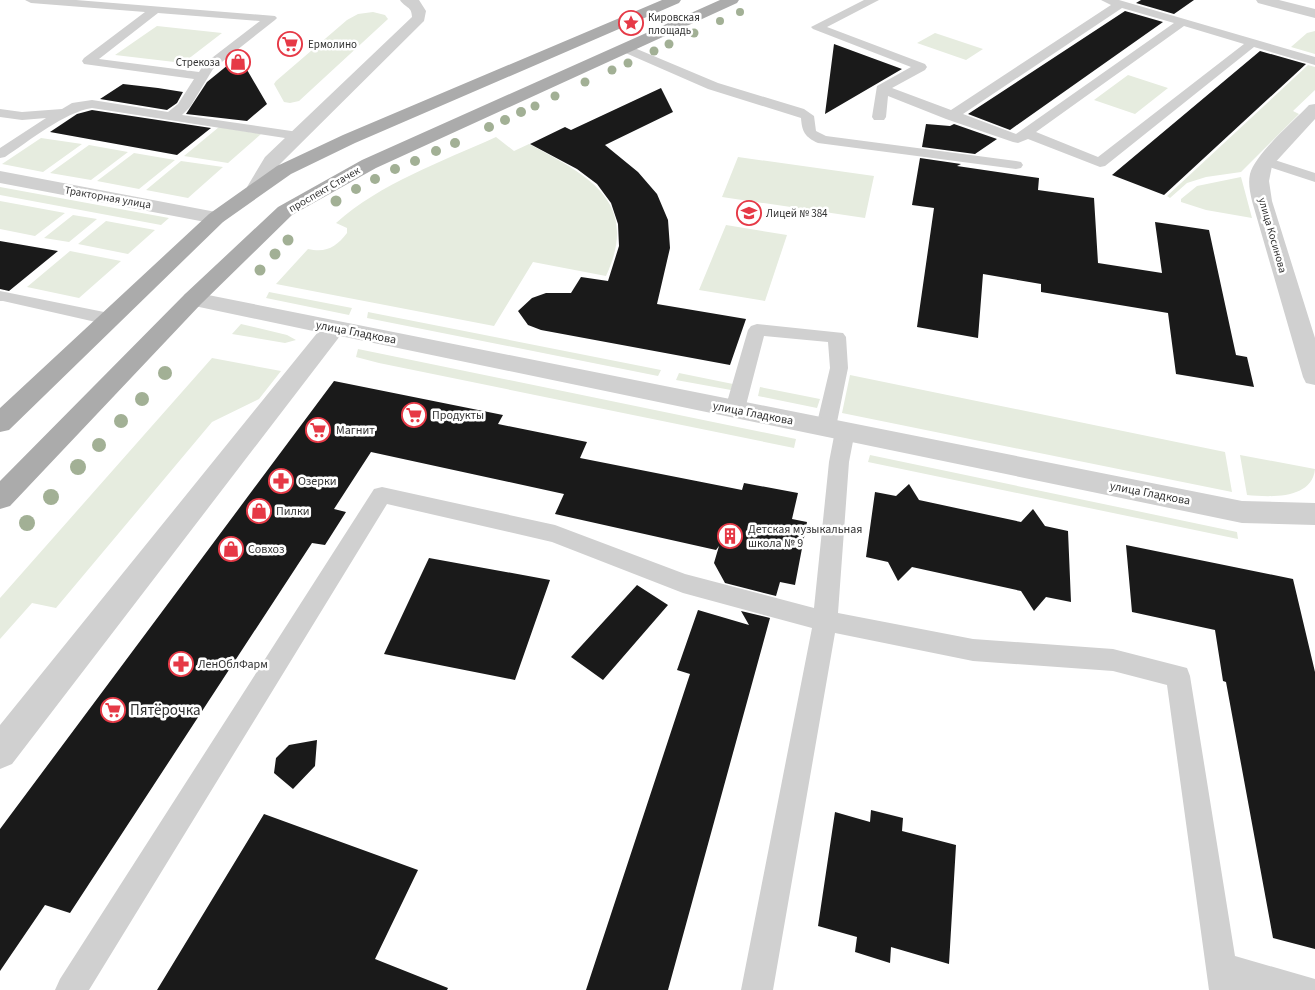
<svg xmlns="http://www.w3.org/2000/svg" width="1315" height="990" viewBox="0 0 1315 990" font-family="'Source Sans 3',sans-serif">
<rect width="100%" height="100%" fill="#fff"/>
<path fill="#e6ecdf" d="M 373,12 L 385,15 L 388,19 L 299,101 L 290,103 L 284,102 L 274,84 L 276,81 L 347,20 L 358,14 Z
M 157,26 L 222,33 L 183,63 L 115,55 Z
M 1315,31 L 1315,54 L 1291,47 L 1307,33 Z
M 935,33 L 983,49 L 966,60 L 917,43 Z
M 1308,65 L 1315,67 L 1315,90 L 1293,111 L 1299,114 L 1241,172 L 1206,177 L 1187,183 L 1170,198 L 1167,196 Z
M 1128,75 L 1168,88 L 1135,114 L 1094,100 Z
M 219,127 L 261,134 L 228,163 L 184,156 Z
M 496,137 L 514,151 L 529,144 C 587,175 641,201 606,276 L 533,262 L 494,326 L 276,284 L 308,249 C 327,253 336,247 347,233 L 347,228 L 336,223 C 381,183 441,162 496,137 Z
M 41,138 L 82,144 L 43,172 L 2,164 Z
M 89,145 L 128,152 L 91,180 L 50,173 Z
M 134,153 L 175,160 L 139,189 L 97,181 Z
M 738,157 L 874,176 L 865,218 L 722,197 Z
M 181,161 L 223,167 L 188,198 L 146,190 Z
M 1241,177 L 1252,218 L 1206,210 L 1181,202 L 1181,199 L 1197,186 Z
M 0,187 L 169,218 L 161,225 L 0,195 Z
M 0,201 L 65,213 L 35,236 L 0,229 Z
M 73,215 L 97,219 L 69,242 L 44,238 Z
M 106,221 L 155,230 L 128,254 L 78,244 Z
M 726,225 L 787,235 L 765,301 L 699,290 Z
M 70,251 L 121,261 L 79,298 L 27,287 Z
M 269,292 L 352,308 L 349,315 L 266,298 Z
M 368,312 L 661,370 L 658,376 L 367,318 Z
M 241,324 L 287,335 L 296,340 L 285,343 L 232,334 Z
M 358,349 L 796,439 L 794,448 L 379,363 L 356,357 Z
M 212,358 L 281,371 L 259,399 L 212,422 L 56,608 L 32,603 L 0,639 L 0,598 Z
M 679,373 L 733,384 L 731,390 L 676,380 Z
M 850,375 L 1225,452 L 1232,492 L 842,413 Z
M 760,387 L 820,399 L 817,408 L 758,396 Z
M 870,455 L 1237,532 L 1238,539 L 868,462 Z
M 1240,455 L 1315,469 C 1312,500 1269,497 1247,495 Z"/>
<path fill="#1a1a1a" d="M 1141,0 L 1194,0 L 1174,14 L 1136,3 Z
M 1125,11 L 1163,22 L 1010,130 L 968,114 Z
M 834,44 L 872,58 L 902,69 L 825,114 Z
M 1260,51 L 1306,64 L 1164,195 L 1112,175 Z
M 239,56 L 267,104 L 247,121 L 186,114 L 207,82 Z
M 123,84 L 158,88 L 183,92 L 177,103 L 167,110 L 100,99 Z
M 661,88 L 673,112 L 605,145 L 638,172 L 657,194 L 668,220 L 670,248 L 657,304 L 746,319 L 730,365 L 541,330 L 528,325 L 518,311 L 532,298 L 546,293 L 571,293 L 581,277 L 608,281 L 619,246 L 618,224 L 611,203 L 597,184 L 577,169 L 530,144 L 565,127 L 571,130 Z
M 92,110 L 211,128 L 177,155 L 50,132 L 77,114 Z
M 926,124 L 950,126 L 954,124 L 997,139 L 975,154 L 922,147 Z
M 920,158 L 961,164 L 957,166 L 1039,178 L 1038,190 L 1094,198 L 1098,263 L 1162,273 L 1155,222 L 1209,230 L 1236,355 L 1247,357 L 1254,387 L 1176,374 L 1168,313 L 1041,292 L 1041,284 L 983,274 L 978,338 L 917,327 L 934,208 L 912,205 Z
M 0,241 L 58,251 L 9,291 L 0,289 Z
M 334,381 L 503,415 L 498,424 L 587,442 L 580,458 L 742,490 L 744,483 L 798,493 L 792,519 L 807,522 L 795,585 L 780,582 L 776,596 L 725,583 L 714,563 L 719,546 L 716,550 L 555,514 L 564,494 L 371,452 L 334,509 L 346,512 L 325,545 L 312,543 L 70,913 L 45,905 L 0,971 L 0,829 Z
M 909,484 L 919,500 L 1021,522 L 1033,509 L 1045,526 L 1068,531 L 1071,602 L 1046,597 L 1034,611 L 1021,591 L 912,567 L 898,581 L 888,562 L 866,557 L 875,492 L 896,496 Z
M 1126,545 L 1293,579 L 1315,672 L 1315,949 L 1273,938 L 1226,682 L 1223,681 L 1215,630 L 1132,612 Z
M 429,558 L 550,580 L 515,680 L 384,654 Z
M 637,585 L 668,605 L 603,680 L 571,657 Z
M 698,610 L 749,625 L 741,611 L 770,618 L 668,990 L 586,990 L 690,674 L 677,670 Z
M 317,740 L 315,766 L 293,789 L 274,773 L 276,758 L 289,745 Z
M 871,810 L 903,818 L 902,831 L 956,845 L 949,964 L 891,947 L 890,963 L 855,952 L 857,937 L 818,926 L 835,812 L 870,822 Z
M 264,814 L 418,870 L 375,959 L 448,988 L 447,990 L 157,990 Z"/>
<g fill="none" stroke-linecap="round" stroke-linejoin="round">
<path fill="#d0d0d0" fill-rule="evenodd" d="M 25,0 L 76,0 L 275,16 L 277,18 L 275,20 L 213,69 L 190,107 L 182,115 L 298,132 L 305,136 L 298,140 L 92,108 C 65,112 29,141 5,157 L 0,158 L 0,148 L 46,118 L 22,120 L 0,117 L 0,109 L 22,112 L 62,109 L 72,103 L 92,100 L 168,112 L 178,104 L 194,79 L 84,64 L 82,61 L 84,58 L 145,12 L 31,3 ZM 158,13 L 260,21 L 204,64 L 199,72 L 99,59 Z
M 864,0 L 879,0 L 827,27 L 925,64 L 927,67 L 925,70 L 892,88 L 951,110 L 1111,5 L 1101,0 L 1119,0 L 1315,57 L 1315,65 L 1254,47 L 1105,166 L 1100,167 L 1028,139 L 1018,143 L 1013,142 L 946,119 L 888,96 L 886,117 L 884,120 L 874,120 L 872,117 L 877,86 L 911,67 L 813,29 L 811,27 ZM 1122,8 L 1174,23 L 1016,134 L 963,114 ZM 1184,26 L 1244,44 L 1098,157 L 1036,132 Z
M 625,44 L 718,83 L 804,109 L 814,116 L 816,131 L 826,136 L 1016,161 L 1021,162 L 1023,165 L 1021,168 L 1016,169 L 818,143 C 805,137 802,132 801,118 L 708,89 L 621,51 L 619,48 Z
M 1265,157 L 1315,173 L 1315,182 L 1260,164 L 1258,161 L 1260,158 Z
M 0,291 L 109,313 L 115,315 L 118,319 L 115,323 L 109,325 L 3,301 L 0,301 Z
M 757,324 L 843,333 L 846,337 L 848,368 L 836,427 L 833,432 L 826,434 L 819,432 L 816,427 L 830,368 L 828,342 L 764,336 L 745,409 L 742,414 L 735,416 L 728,414 L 725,409 L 748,330 L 751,326 Z
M 845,424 L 852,426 L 855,431 L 849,462 L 838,613 L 973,639 L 1113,649 L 1187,668 L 1190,676 L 1235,956 L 1315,979 L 1315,990 L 1209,990 L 1167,685 L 1113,671 L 973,661 L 835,633 L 773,990 L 741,990 L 812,628 L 683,593 L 552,542 L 387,504 L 89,990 L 55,990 L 60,979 L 374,489 L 382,487 L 555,525 L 685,574 L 814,608 L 829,462 L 835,431 L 838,426 Z"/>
<path fill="#d0d0d0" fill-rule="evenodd" d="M 400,0 L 419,0 L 426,11 L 424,21 L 280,164 L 264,191 L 257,193 L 250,191 L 247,187 L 265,157 L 412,17 C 412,6 405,8 400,0 Z
M 1256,0 L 1279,0 L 1315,9 L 1315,18 L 1258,3 Z
M 1315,104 L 1315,119 L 1272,166 L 1269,181 L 1272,201 L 1315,338 L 1315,385 L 1306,383 L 1303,377 L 1252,201 C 1250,192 1248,183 1250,174 C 1255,154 1294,121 1309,105 Z
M 0,171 L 216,212 L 223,214 L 226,218 L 223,222 L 216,224 L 0,183 Z
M 193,292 L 1242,501 L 1315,503 L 1315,525 L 1242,523 L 340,336 L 12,764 L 0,769 L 0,725 L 318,332 L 185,304 L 182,299 L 185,294 Z"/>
<path fill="#ababab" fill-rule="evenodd" d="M 662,0 L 681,0 L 679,3 L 355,143 L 291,174 L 223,222 L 9,430 L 0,432 L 0,408 L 209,214 L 277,166 L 343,135 Z
M 720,0 L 739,0 L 737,3 L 376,168 L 292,215 L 201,304 L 10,506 L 0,509 L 0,481 L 185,294 L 278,207 L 362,160 Z"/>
</g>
<g fill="#a2b095">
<circle cx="740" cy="12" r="4"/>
<circle cx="720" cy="21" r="4"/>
<circle cx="694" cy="33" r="4.5"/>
<circle cx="669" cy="44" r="4.5"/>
<circle cx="654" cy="51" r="4.5"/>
<circle cx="628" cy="63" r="4.5"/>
<circle cx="612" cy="70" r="4.5"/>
<circle cx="585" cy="82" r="4.5"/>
<circle cx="555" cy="96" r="4.5"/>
<circle cx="535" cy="106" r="4.5"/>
<circle cx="521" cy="112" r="5"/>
<circle cx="505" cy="120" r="5"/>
<circle cx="489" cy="127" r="5"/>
<circle cx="455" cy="143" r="5"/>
<circle cx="436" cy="151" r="5"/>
<circle cx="415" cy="161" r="5"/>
<circle cx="395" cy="169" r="5"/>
<circle cx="375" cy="179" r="5"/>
<circle cx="356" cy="189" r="5"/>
<circle cx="336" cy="201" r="5.5"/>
<circle cx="288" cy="240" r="5.5"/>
<circle cx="275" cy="254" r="5.5"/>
<circle cx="260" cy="270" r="5.5"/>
<circle cx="165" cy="373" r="7"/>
<circle cx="142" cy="399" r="7"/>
<circle cx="121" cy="421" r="7"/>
<circle cx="99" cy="445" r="7"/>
<circle cx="78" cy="467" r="8"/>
<circle cx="51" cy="497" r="8"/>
<circle cx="27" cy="523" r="8"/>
</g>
<defs>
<symbol id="sight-ring" viewBox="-11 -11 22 22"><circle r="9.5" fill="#fff" stroke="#e63946" stroke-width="1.5"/><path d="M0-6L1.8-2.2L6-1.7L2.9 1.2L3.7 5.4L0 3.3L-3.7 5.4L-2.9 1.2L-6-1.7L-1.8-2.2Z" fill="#e63946"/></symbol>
<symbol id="supermarket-ring" viewBox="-11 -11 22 22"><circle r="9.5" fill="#fff" stroke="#e63946" stroke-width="1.5"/><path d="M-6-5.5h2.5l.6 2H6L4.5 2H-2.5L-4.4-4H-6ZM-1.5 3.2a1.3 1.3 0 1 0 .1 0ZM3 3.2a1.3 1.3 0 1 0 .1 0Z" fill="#e63946"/></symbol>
<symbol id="shop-ring" viewBox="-11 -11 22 22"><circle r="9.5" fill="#fff" stroke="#e63946" stroke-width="1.5"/><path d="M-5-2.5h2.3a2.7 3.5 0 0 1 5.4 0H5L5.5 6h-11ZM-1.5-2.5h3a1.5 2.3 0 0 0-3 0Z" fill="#e63946"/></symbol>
<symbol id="school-ring" viewBox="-11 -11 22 22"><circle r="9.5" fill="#fff" stroke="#e63946" stroke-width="1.5"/><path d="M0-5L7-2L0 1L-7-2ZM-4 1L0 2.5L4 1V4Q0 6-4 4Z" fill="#e63946"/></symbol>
<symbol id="pharmacy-ring" viewBox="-11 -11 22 22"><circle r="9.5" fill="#fff" stroke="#e63946" stroke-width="1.5"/><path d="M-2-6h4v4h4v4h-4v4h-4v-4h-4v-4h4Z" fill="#e63946"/></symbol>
<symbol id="building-ring" viewBox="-11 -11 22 22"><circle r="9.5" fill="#fff" stroke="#e63946" stroke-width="1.5"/><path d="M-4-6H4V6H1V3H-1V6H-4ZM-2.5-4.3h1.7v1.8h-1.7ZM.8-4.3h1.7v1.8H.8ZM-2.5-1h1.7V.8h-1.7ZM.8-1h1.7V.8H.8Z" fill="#e63946"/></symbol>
</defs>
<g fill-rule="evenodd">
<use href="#sight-ring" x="617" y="9" width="28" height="28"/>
<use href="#supermarket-ring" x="276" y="30" width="28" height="28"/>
<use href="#shop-ring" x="224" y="48" width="28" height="28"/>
<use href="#school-ring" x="735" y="199" width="28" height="28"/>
<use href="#supermarket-ring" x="400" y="401" width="28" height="28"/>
<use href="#supermarket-ring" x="304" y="416" width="28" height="28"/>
<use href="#pharmacy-ring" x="267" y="467" width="28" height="28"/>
<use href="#shop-ring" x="245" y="497" width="28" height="28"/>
<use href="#building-ring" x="716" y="522" width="28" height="28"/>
<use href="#shop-ring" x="217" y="535" width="28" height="28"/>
<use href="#pharmacy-ring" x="167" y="650" width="28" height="28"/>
<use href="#supermarket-ring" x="99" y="696" width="28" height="28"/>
</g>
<g text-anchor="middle" stroke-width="5" stroke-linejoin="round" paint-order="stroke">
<g font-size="11" fill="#333" stroke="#fff" text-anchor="start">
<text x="648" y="21">Кировская<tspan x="648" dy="13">площадь</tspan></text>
<text x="308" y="48">Ермолино</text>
<text x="220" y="66" text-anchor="end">Стрекоза</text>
<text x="766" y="217">Лицей № 384</text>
</g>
<g font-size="11" fill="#333" stroke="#fff">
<text transform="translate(324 189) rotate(-30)" y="4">проспект Стачек</text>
<text transform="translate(108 197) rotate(10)" y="4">Тракторная улица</text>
<text transform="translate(1273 235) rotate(74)" y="4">улица Косинова</text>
</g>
<g font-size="12" fill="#333" stroke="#fff">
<text transform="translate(356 332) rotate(11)" y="4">улица Гладкова</text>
<text transform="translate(753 413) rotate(11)" y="4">улица Гладкова</text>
<text transform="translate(1150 493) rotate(11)" y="4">улица Гладкова</text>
</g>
<g font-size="12" fill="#333" stroke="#fff" text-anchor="start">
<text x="432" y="419">Продукты</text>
<text x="336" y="434">Магнит</text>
<text x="298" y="485">Озерки</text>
<text x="276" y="515">Пилки</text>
<text x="748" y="533">Детская музыкальная<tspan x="748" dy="14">школа № 9</tspan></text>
<text x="248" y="553">Совхоз</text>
<text x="198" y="668">ЛенОблФарм</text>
</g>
<g font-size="15" fill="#333" stroke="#fff" text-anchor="start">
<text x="130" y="715">Пятёрочка</text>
</g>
</g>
</svg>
